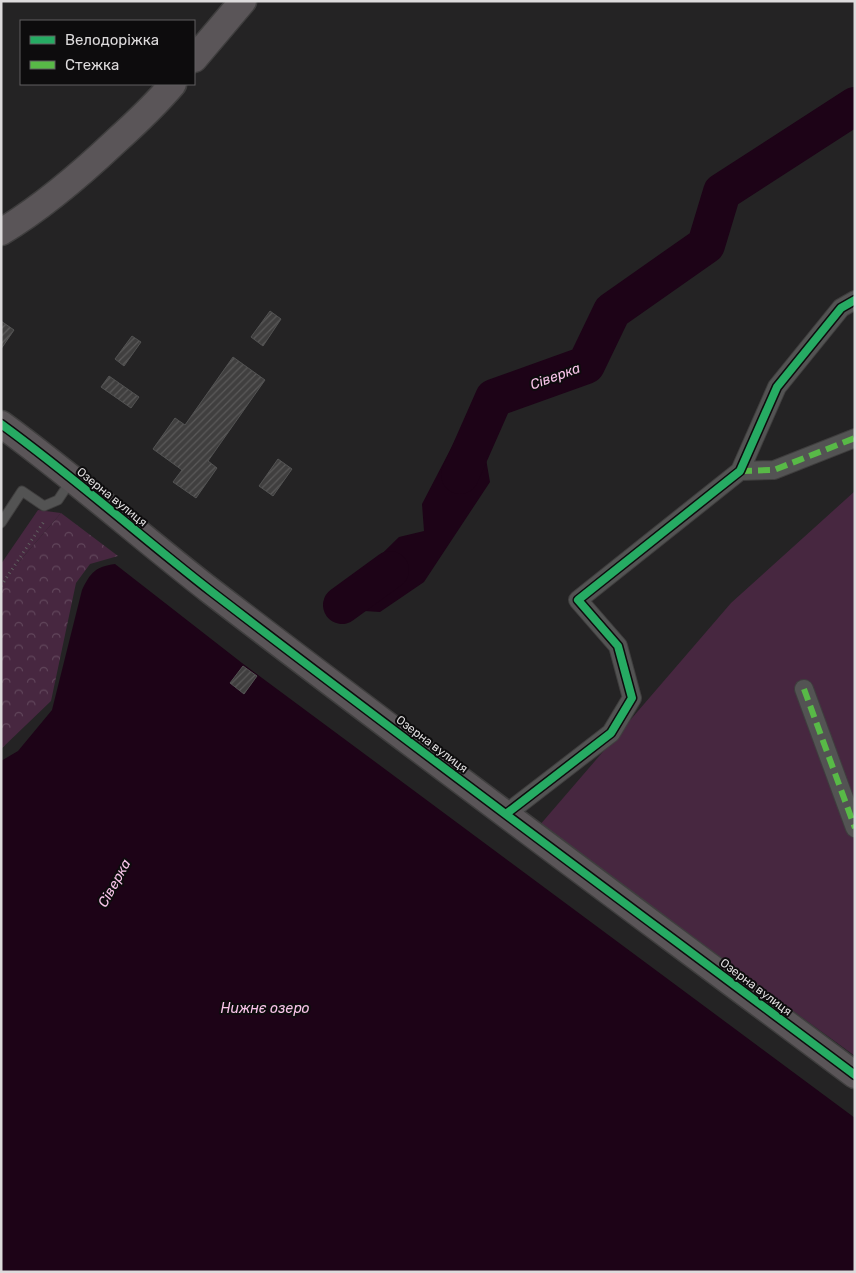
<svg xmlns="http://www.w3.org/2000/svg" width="856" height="1273" viewBox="0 0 856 1273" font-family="Rubik,sans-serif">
<defs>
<pattern id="forest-crowns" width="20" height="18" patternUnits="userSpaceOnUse" patternTransform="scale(1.25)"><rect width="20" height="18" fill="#472740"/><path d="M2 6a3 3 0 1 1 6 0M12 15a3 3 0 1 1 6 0" fill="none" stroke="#61465b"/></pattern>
<pattern id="building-hatch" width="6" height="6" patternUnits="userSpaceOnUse" patternTransform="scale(1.25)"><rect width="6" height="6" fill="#403f3f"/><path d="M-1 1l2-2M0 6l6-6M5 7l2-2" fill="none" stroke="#5b5a5a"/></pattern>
</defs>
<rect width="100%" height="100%" fill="#242324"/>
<path fill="#472740" d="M 855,491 L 855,1056 L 539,826 L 731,603 Z
M 38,510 L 61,513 L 1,583 L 1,564 Z"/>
<path fill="url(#forest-crowns)" d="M 61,513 L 118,556 L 90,564 L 76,583 L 51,701 L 1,749 L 1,583 Z"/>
<path fill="#1d0317" d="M 462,427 L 487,429 L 485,453 L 490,482 L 424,582 L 380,612 L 349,610 L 351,584 L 399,537 L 424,531 L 422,504 Z
M 115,564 L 242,663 L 855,1118 L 855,1272 L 1,1272 L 1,761 L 18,751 L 52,710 L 82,590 C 91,572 95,567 115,564 Z"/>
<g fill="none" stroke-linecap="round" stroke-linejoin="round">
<path stroke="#1d0317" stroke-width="38" d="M 460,475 L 494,398 L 586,365 L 612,311 L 706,245 L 722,192 L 855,106
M 342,605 L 390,570"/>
</g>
<path fill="url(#building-hatch)" stroke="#535353" d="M 270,311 L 281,319 L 263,346 L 251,337 Z
M 1,321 L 14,330 L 1,349 Z
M 132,336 L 141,342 L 124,366 L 115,359 Z
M 233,357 L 265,380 L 208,461 L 217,468 L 196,498 L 173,482 L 182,470 L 153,449 L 175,418 L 185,425 Z
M 109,376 L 139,397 L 131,408 L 101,387 Z
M 278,459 L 292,469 L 273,496 L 259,486 Z
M 243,666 L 257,676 L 244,694 L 230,683 Z"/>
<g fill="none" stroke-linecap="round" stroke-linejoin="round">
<defs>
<path id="lane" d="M 1,523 L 22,491 L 44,506 L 58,500 L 70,482"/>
<path id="street" d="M 740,471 L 774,470 L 855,438
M 804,689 L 855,828
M 506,814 L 611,733 L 632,698 L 618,646 L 578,600 L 740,471 L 777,387 L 841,308 L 855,300"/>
<path id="secondary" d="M 194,59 L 243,1
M 1,232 C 43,207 80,175 116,141 C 136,123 155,105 173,84
M 1,424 C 74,477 141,537 212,592 C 424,755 640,914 855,1075"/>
</defs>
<use href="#lane" stroke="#3f3e3e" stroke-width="11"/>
<use href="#street" stroke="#3f3e3e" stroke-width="20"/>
<use href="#secondary" stroke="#3f3e3e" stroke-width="29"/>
<path stroke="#606060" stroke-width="3" stroke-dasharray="1 4" stroke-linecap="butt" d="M 1,586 L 45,520"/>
<use href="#lane" stroke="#535353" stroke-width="9"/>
<use href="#street" stroke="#535353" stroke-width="18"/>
<use href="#secondary" stroke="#5a5558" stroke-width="26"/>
<path stroke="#58b947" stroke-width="6" stroke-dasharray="12 6" stroke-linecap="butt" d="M 740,471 L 774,470 L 855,438
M 804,689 L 855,828"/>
<defs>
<path id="cycleway" d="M 1,424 C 74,477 141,537 212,592 C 424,755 640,914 855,1075
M 506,814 L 611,733 L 632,698 L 618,646 L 578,600 L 740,471 L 777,387 L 841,308 L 855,300"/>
</defs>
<use href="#cycleway" stroke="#0d0c0d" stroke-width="11"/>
<use href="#cycleway" stroke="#26ab63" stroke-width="8"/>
</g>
<g text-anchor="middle" stroke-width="4" stroke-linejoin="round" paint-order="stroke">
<g font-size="12" fill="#dddbdc" stroke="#0d0c0d">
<text transform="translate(112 497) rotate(39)" y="4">Озерна вулиця</text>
<text transform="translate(432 744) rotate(37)" y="4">Озерна вулиця</text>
<text transform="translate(756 987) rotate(37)" y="4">Озерна вулиця</text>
</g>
<g font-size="14" font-style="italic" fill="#f8c4e9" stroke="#0d0c0d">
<text transform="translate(555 376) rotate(-20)" y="5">Сіверка</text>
<text transform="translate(114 883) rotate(-61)" y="5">Сіверка</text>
<text x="265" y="1013">Нижнє озеро</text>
</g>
</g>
<rect width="856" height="1273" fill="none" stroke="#dddbdc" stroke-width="5"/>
<rect x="20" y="20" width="175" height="65" fill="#0d0c0d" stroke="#605f60"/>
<rect x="30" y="36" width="25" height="8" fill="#26ab63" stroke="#605f60"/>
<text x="65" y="45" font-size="15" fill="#dddbdc">Велодоріжка</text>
<rect x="30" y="61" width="25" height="8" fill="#58b947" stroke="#605f60"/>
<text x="65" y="70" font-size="15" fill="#dddbdc">Стежка</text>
</svg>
